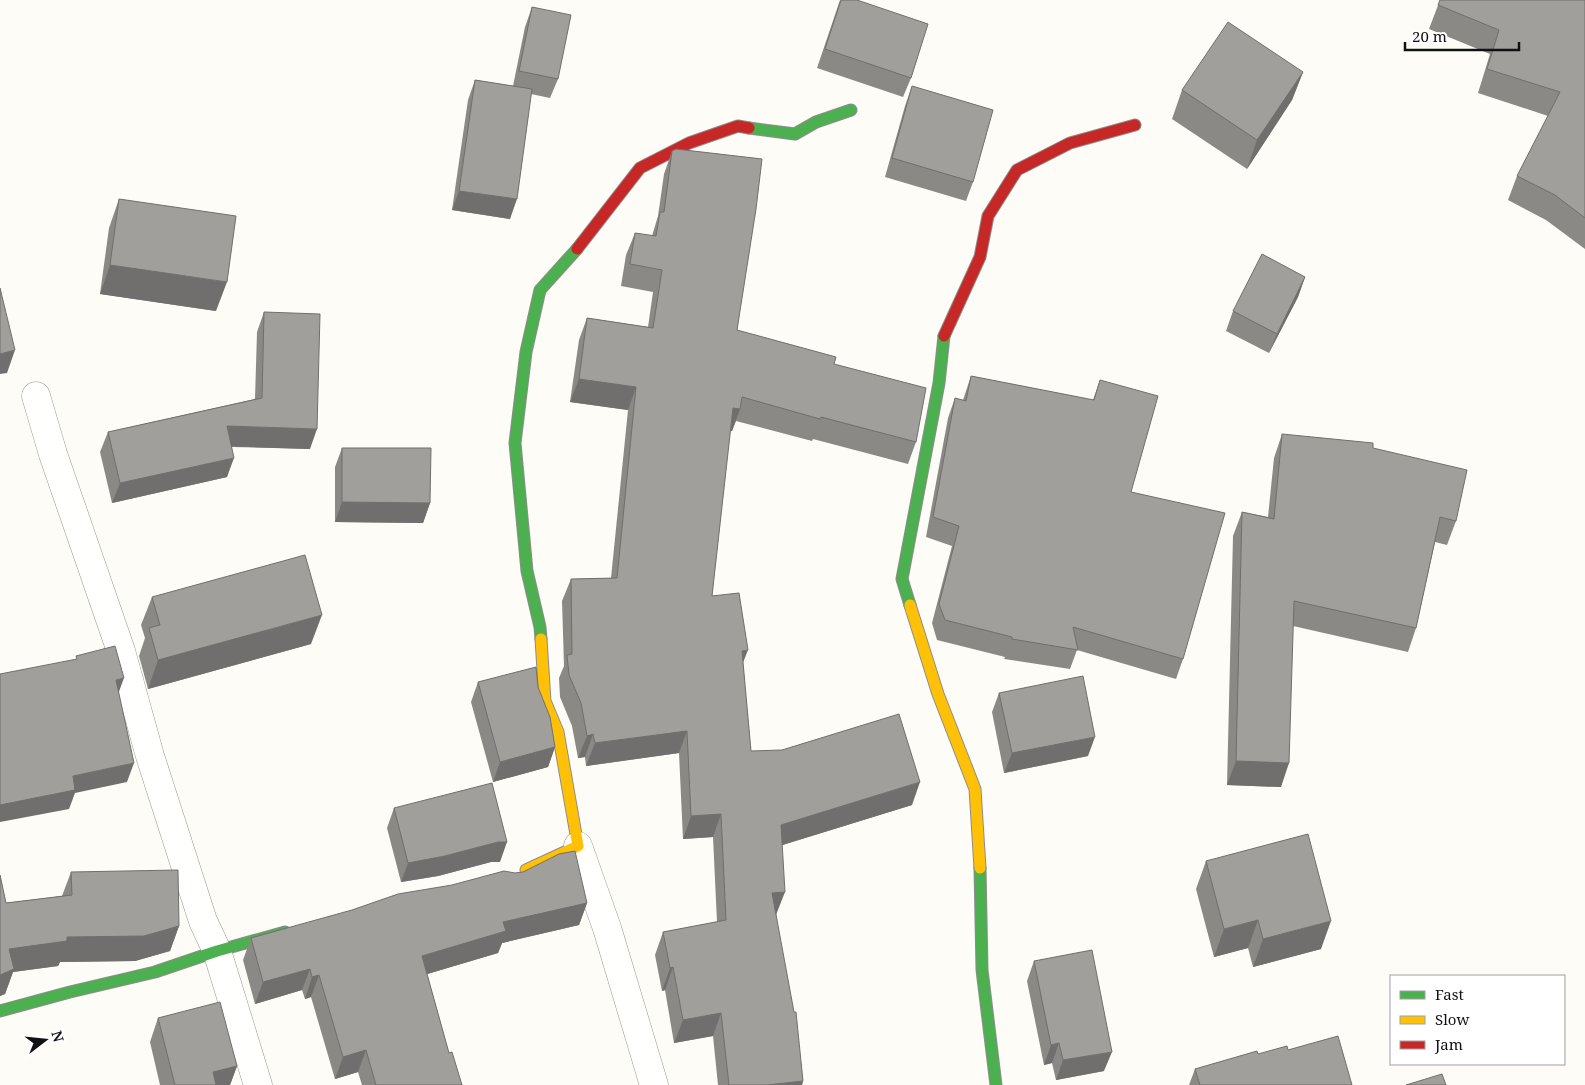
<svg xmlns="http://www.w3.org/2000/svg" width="1585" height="1085" viewBox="0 0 1585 1085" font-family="'Noto Serif',serif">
<rect width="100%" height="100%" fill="#fdfcf7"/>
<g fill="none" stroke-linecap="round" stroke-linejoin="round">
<defs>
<path id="street" d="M 36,396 L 53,454 L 121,651 L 150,756 L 203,921 L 217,951 L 258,1085
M 578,846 L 607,928 L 654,1085"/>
<path id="fast" d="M 749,128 L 795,134 L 816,122 L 851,110
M 910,605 L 902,579 L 939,383 L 944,336
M 541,639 L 540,627 L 527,571 L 515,443 L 526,352 L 540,290 L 577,249
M 980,868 L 982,970 L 996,1085
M 0,1011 L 70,992 L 155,972 L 217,951 L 285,932"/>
<path id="slow" d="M 910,605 L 938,694 L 975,789 L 980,868
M 526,870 L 578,846 L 558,732 L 545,701 L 541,639"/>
<path id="jam" d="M 577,249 L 640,168 L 689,143 L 738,126 L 749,128
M 944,336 L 980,257 L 988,216 L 1017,170 L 1070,143 L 1135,125"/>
</defs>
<use href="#street" stroke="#979795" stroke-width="29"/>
<use href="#fast" stroke="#8e8d8b" stroke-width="13"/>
<use href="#slow" stroke="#8e8d8b" stroke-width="13"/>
<use href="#jam" stroke="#8e8d8b" stroke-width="13"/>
<use href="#street" stroke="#fffffe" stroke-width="28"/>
<use href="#fast" stroke="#4caf50" stroke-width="11"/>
<use href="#slow" stroke="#ffc107" stroke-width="11"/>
<use href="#jam" stroke="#c62828" stroke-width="11"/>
</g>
<path fill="#8a8986" d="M 840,0 L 911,78 L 903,97 L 817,68 Z
M 1440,0 L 1585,0 L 1585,249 L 1546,220 L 1508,200 L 1517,176 L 1548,116 L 1478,93 L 1490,54 L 1429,29 Z
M 532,7 L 558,79 L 550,98 L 531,94 L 510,219 L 452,210 L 468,100 L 475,80 L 513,86 L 525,27 Z
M 1303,72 L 1292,100 L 1247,169 L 1172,119 L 1182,90 Z
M 912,86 L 973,182 L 966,201 L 885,177 L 905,106 Z
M 672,151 L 737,330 L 834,364 L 916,442 L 908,464 L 813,439 L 812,441 L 736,421 L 732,431 L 730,431 L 712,596 L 743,663 L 751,751 L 912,805 L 782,845 L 776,915 L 803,1081 L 802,1085 L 718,1085 L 713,1036 L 674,1043 L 665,990 L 662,991 L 655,955 L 663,932 L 717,922 L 713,837 L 683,839 L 679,753 L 586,766 L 585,757 L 578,758 L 572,726 L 560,697 L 559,678 L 564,666 L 562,601 L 571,579 L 611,578 L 628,410 L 570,402 L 579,340 L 587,318 L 648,327 L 653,292 L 621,286 L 626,255 L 635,233 L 652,236 L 658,216 L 664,174 Z
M 119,199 L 216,311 L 100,294 L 109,228 Z
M 1305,277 L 1298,297 L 1269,353 L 1226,331 L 1233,311 Z
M 264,312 L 310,449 L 232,447 L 227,477 L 112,503 L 100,452 L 108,432 L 255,399 L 257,332 Z
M 971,376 L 1093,400 L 1100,380 L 1131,492 L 1183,659 L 1176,679 L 1077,650 L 1070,669 L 1004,659 L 1005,657 L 937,640 L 932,623 L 952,546 L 926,537 L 948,418 L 955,398 L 963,400 Z
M 1282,434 L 1373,448 L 1456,521 L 1447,545 L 1435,542 L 1416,628 L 1408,652 L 1293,626 L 1281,787 L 1227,785 L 1233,536 L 1242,512 L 1268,517 L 1274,458 Z
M 342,448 L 430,503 L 423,523 L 335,522 L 335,467 Z
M 152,597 L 311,644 L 148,689 L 139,656 L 145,638 L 141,625 Z
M 478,682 L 538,687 L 555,747 L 548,767 L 493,782 L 471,702 Z
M 999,693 L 1088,756 L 1004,773 L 992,712 Z
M 394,808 L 500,862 L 491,862 L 438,876 L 401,882 L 387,828 Z
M 1206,861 L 1321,949 L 1253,967 L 1248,948 L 1214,957 L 1196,889 Z
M 71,872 L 179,926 L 170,951 L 135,961 L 60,962 L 58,966 L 13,972 L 5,994 L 0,996 L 0,875 L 6,903 L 62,896 Z
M 523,872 L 587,903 L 579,925 L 502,943 L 498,953 L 427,974 L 449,1053 L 462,1085 L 362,1085 L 358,1072 L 335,1079 L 311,997 L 305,999 L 302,990 L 255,1004 L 243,960 L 251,938 L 515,873 Z
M 1034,961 L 1104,1071 L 1056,1080 L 1052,1063 L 1044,1065 L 1027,981 Z
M 158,1018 L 237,1066 L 230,1085 L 160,1085 L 150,1042 Z
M 1288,1050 L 1352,1085 L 1189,1085 L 1195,1069 L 1258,1054 Z"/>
<path fill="#716f6d" d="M 1303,72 L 1292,100 L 1247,169 L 1257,140 Z
M 459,191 L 517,199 L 510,219 L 452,210 Z
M 110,265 L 227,282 L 216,311 L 100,294 Z
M 1305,277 L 1298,297 L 1269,353 L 1277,334 Z
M 15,350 L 7,373 L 0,374 L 0,354 Z
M 579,379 L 636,387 L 628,410 L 570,402 Z
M 733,408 L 740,409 L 732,431 L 725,430 Z
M 227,426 L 317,429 L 310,449 L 220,446 Z
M 234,458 L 227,477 L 112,503 L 120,483 Z
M 342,502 L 430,503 L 423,523 L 335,522 Z
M 322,615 L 311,644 L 148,689 L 158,660 Z
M 748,650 L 739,673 L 742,651 Z
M 124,678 L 117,697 L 116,680 Z
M 687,731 L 679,753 L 586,766 L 595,743 Z
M 593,734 L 585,757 L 578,758 L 587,736 Z
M 1095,737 L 1088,756 L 1004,773 L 1012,753 Z
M 555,747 L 548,767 L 493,782 L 500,762 Z
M 1236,761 L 1289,763 L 1281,787 L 1227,785 Z
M 134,763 L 127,782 L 75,793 L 69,809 L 0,822 L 0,805 L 73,776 Z
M 920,782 L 912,805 L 773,848 L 781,825 Z
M 721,814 L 713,837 L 683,839 L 691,816 Z
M 498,842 L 507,842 L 500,862 L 491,862 L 438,876 L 401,882 L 408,863 Z
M 785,892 L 776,915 L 764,915 L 772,893 Z
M 587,903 L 579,925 L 502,943 L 498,953 L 414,978 L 422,956 L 503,922 Z
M 1258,920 L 1248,948 L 1214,957 L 1224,929 Z
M 1331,921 L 1321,949 L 1253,967 L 1263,939 Z
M 179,926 L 170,951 L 135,961 L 60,962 L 58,966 L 13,972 L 5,994 L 0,996 L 0,975 L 9,949 L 67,937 Z
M 673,967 L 665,990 L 662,991 L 670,968 Z
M 310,969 L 302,990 L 255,1004 L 263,982 Z
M 319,975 L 311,997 L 305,999 L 312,977 Z
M 721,1013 L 713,1036 L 674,1043 L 683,1020 Z
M 1059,1043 L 1052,1063 L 1044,1065 L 1051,1045 Z
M 366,1050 L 358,1072 L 335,1079 L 343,1057 Z
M 1112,1052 L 1104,1071 L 1056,1080 L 1063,1060 Z
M 237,1066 L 230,1085 L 208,1085 L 213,1072 Z
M 803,1081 L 802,1085 L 767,1085 Z"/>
<path fill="#a19f9c" stroke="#716f6d" d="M 841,0 L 857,0 L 928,24 L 911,78 L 825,49 Z
M 1440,0 L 1585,0 L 1585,218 L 1555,195 L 1517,176 L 1560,92 L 1487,69 L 1499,30 L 1438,5 Z
M 532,7 L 571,15 L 558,79 L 519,71 Z
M 1228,22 L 1303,72 L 1257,140 L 1182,90 Z
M 475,80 L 532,89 L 517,199 L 459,191 Z
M 912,86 L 993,110 L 973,182 L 892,158 Z
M 676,149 L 762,159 L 756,209 L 737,330 L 836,357 L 834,364 L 926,388 L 916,442 L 821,417 L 820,419 L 742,397 L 740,409 L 733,408 L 712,596 L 739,593 L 748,650 L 742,651 L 751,751 L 782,750 L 899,714 L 920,782 L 781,825 L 785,892 L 772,893 L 794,1012 L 796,1012 L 803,1081 L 767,1085 L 729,1085 L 721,1013 L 683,1020 L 673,967 L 670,968 L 663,932 L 726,920 L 721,814 L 691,816 L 687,731 L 595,743 L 593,734 L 587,736 L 581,703 L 569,675 L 567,655 L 572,654 L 571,579 L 617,578 L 636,387 L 579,379 L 587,318 L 653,328 L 662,270 L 630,264 L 635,233 L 656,236 L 660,212 L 664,212 L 672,151 Z
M 119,199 L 236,216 L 227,282 L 110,265 Z
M 1262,254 L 1305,277 L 1277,334 L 1233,311 Z
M 0,288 L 15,350 L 0,354 Z
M 264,312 L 320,314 L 317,429 L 227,426 L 234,458 L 120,483 L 108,432 L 262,398 Z
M 971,376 L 1094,400 L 1100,380 L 1158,396 L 1131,492 L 1225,513 L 1183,659 L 1073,627 L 1078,650 L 1012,639 L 1012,637 L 945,620 L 939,604 L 959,526 L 933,517 L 955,398 L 966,401 Z
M 1282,434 L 1373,443 L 1373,448 L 1467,470 L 1456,521 L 1440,517 L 1416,628 L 1294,601 L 1289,763 L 1236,761 L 1242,512 L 1274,519 Z
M 342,448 L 431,448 L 430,503 L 342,502 Z
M 305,555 L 322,615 L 158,660 L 149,628 L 160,625 L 152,597 Z
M 115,646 L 124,678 L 116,680 L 134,763 L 73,776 L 75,790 L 0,805 L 0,674 L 77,659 L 76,656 Z
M 536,667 L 538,687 L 550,717 L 555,747 L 500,762 L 478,682 Z
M 1083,676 L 1095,737 L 1012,753 L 999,693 Z
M 492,783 L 507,842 L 498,842 L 445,856 L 408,863 L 394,808 Z
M 1308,834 L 1331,921 L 1263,939 L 1258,920 L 1224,929 L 1206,861 Z
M 575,851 L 587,903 L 503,922 L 506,931 L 422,956 L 449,1053 L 452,1052 L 462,1085 L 376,1085 L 366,1050 L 343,1057 L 319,975 L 312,977 L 310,969 L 263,982 L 251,938 L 352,910 L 398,894 L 452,885 L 504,871 L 515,873 L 523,872 L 559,854 Z
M 178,870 L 179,926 L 144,936 L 67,937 L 67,941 L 9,949 L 14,969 L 0,975 L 0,875 L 6,903 L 72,895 L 71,872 Z
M 1092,950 L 1112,1052 L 1063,1060 L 1059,1043 L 1051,1045 L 1034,961 Z
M 220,1002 L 237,1066 L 213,1072 L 216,1085 L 175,1085 L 158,1018 Z
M 1338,1036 L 1352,1085 L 1200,1085 L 1195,1069 L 1257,1051 L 1258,1054 L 1287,1046 L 1288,1050 Z
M 1442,1074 L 1446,1085 L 1406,1085 Z"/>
<rect x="1390" y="975" width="175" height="90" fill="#ffffff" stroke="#a0a0a0"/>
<rect x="1400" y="991" width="25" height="8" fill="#4caf50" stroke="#a0a0a0"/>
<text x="1435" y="1000" font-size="15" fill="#111111">Fast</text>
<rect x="1400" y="1016" width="25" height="8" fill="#ffc107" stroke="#a0a0a0"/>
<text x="1435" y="1025" font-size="15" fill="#111111">Slow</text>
<rect x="1400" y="1041" width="25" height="8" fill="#c62828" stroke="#a0a0a0"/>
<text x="1435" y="1050" font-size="15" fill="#111111">Jam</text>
<g transform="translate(45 1040) rotate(74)" stroke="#ffffff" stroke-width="4" paint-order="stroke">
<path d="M0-4L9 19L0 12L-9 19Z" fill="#111111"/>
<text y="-8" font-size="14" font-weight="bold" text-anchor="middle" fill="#111111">N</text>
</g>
<path d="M1405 42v8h114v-8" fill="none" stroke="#111111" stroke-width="2.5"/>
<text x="1412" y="42" font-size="15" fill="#111111" stroke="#ffffff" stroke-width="4" paint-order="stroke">20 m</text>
</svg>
